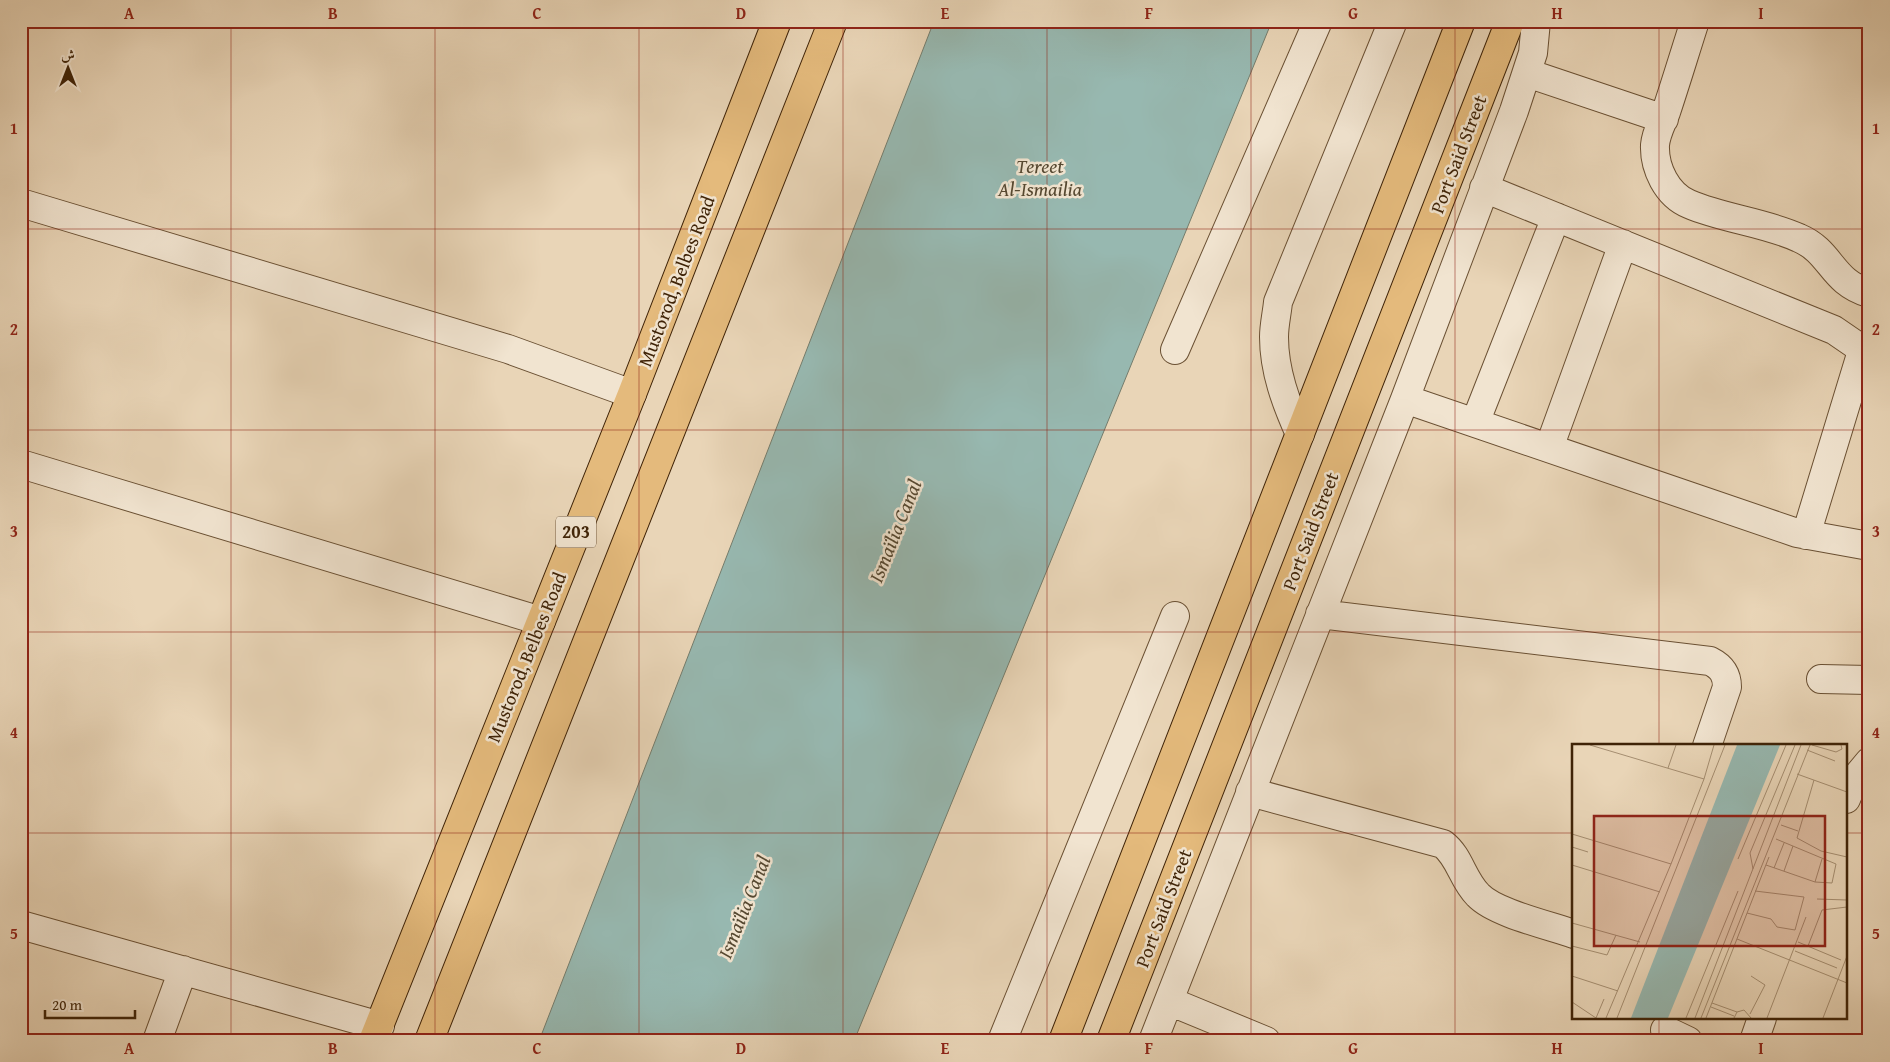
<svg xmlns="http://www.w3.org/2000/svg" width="1890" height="1062" viewBox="0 0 1890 1062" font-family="'Gentium Book Plus',Amiri,serif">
<rect width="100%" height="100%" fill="#e9d5b7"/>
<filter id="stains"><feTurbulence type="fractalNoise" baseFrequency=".004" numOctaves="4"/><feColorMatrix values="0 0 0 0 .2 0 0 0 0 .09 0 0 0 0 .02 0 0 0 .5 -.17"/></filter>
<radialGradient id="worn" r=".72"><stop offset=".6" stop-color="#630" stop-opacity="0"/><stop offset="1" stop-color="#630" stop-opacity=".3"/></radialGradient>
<path fill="#97b8b0" stroke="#747c6c" d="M 934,21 L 1272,21 L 854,1041 L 539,1041 Z"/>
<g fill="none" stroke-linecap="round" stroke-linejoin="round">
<defs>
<path id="minor" d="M 1695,21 C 1685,52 1676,82 1666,112 C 1662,123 1656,133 1655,145 C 1654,168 1667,195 1689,204 C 1724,219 1764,222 1799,238 C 1832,252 1831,282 1869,293
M 1527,73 L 1664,119
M 1484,188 L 1834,330 L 1869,354
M 21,203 L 508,349 L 632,394
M 1175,350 L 1318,21
M 1405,399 L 1797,533 L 1869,546
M 1475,423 L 1556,217
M 1300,434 C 1286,403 1274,371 1274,337 C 1274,325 1277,313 1278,302 L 1393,21
M 1549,448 L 1623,244
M 21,464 L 541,621
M 1806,535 L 1862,351
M 1320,614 L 1710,661 C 1722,667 1727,674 1727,687 L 1707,746
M 1821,679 L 1869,680
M 1250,792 L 1443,844 C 1460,857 1462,879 1478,895 C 1495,913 1548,925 1574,934
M 1846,799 L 1854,780 L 1869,762
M 21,925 L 380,1026
M 1169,1001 L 1266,1041
M 1665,1030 L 1688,1041
M 157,1041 L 183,970
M 1002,1041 L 1175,616
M 1153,1041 L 1405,399 L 1514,111 L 1533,53 L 1536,21
M 1754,1041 L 1762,1018"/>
<path id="major" d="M 373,1041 L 632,394 L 777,21
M 429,1041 L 833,21
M 1063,1041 L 1461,21
M 1111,1041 L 1510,21"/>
</defs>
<use href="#minor" stroke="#6a5033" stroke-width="30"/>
<use href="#major" stroke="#3f2307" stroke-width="30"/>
<use href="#minor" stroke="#f1e4d0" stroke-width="28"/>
<use href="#major" stroke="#e4ba7c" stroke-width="28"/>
</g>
<path fill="none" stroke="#8f2418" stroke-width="1" stroke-opacity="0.55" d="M 231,21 L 231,1041M 435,21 L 435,1041M 639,21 L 639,1041M 843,21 L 843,1041M 1047,21 L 1047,1041M 1251,21 L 1251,1041M 1455,21 L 1455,1041M 1659,21 L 1659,746M 21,229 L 1869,229M 21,430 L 1869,430M 21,632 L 1869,632M 21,833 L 1574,833M 1846,833 L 1869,833M 1659,1018 L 1659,1041"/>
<g text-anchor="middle" stroke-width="5" stroke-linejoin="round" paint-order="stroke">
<rect fill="#f1e4d0" stroke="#745d43" stroke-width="1" x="556" y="516.5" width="40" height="31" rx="4"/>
<g font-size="18" font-weight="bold" fill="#3f2307">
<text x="576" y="538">203</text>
</g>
<g font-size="19" fill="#3f2307" stroke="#f1e4d0">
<text transform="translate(1458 154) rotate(-69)" y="7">Port Said Street</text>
<text transform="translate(676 281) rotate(-69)" y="7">Mustorod, Belbes Road</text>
<text transform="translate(1310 531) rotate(-69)" y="7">Port Said Street</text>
<text transform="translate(526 657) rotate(-68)" y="7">Mustorod, Belbes Road</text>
<text transform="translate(1163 908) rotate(-69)" y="7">Port Said Street</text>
</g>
<g font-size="20" font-style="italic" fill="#554831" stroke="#f1e4d0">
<text x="1040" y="173">Tereet<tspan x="1040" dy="23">Al-Ismailia</tspan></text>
<text transform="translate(895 531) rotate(-68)" y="7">Ismaïlia Canal</text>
<text transform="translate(744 907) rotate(-68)" y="7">Ismaïlia Canal</text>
</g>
</g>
<g transform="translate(1572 744)">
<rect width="275" height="275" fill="#e9d5b7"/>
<path d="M 165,1 L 208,1 L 96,274 L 59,274 Z" fill="#97b8b0"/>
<path fill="none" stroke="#a58e71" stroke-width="1" d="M 18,1 L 132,35M 240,1 L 264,8 L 270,5 L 269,1M 235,6 L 263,17M 96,24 L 104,1M 225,30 L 275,48M 242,36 L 225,94 L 249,107 L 275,113M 209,81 L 226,87M 0,90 L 99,120M 0,103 L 16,108M 166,115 L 214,1M 0,121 L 88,148M 194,121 L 243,138 L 260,139 L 264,120 L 204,95M 202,124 L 212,99M 181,125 L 178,109 L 223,1M 212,127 L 221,102M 243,138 L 250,115M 245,155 L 275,156M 175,169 L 199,175 L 205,183 L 223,186 L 232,153 L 183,147M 0,179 L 68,198M 165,195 L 275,239M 226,198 L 269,216M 0,202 L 35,211 L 44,191M 236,202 L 250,166 L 275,163M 223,207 L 265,224M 0,232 L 46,247M 0,258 L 24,274M 140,259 L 165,268M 139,263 L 162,272M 178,270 L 193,241 L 179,232M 24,274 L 32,255M 34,274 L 99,120 L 132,35 L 142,1M 45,274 L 153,1M 114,274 L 166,147M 123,274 L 229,1M 129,274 L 238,1M 134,274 L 197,113M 162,274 L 165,268 L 172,266 L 179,274M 195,274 L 234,173M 251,274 L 275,212"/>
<path fill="#8f2418" fill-opacity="0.15" stroke="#8f2418" stroke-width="2.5" d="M 22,72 L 253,72 L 253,202 L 22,202 Z"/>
<rect width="275" height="275" fill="none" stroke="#3f2307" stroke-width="2.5"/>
</g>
<rect width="1890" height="1062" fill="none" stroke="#e9d5b7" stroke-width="55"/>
<g transform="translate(68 68)" stroke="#f1e4d0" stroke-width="4" paint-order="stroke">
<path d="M0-4L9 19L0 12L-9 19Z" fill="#3f2307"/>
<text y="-8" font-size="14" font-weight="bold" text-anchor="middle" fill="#3f2307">ش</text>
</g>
<path d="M45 1010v8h90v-8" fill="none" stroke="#3f2307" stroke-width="2.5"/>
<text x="52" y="1010" font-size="15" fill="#3f2307" stroke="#f1e4d0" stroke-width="4" paint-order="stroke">20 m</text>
<rect x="28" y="28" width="1834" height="1006" fill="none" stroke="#8f2418" stroke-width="2"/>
<g font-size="16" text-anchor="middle" font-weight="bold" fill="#8f2418">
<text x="129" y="19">A</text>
<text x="333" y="19">B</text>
<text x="537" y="19">C</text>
<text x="741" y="19">D</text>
<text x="945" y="19">E</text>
<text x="1149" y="19">F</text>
<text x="1353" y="19">G</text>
<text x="1557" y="19">H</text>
<text x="1761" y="19">I</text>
<text x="14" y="134">1</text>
<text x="1876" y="134">1</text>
<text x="14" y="335">2</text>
<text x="1876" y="335">2</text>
<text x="14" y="537">3</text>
<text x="1876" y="537">3</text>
<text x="14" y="738">4</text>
<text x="1876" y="738">4</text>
<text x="14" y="939">5</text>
<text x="1876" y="939">5</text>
<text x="129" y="1054">A</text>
<text x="333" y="1054">B</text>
<text x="537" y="1054">C</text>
<text x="741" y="1054">D</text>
<text x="945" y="1054">E</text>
<text x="1149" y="1054">F</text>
<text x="1353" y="1054">G</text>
<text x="1557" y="1054">H</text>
<text x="1761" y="1054">I</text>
</g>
<rect width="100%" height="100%" filter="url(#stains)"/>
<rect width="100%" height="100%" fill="url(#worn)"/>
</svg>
